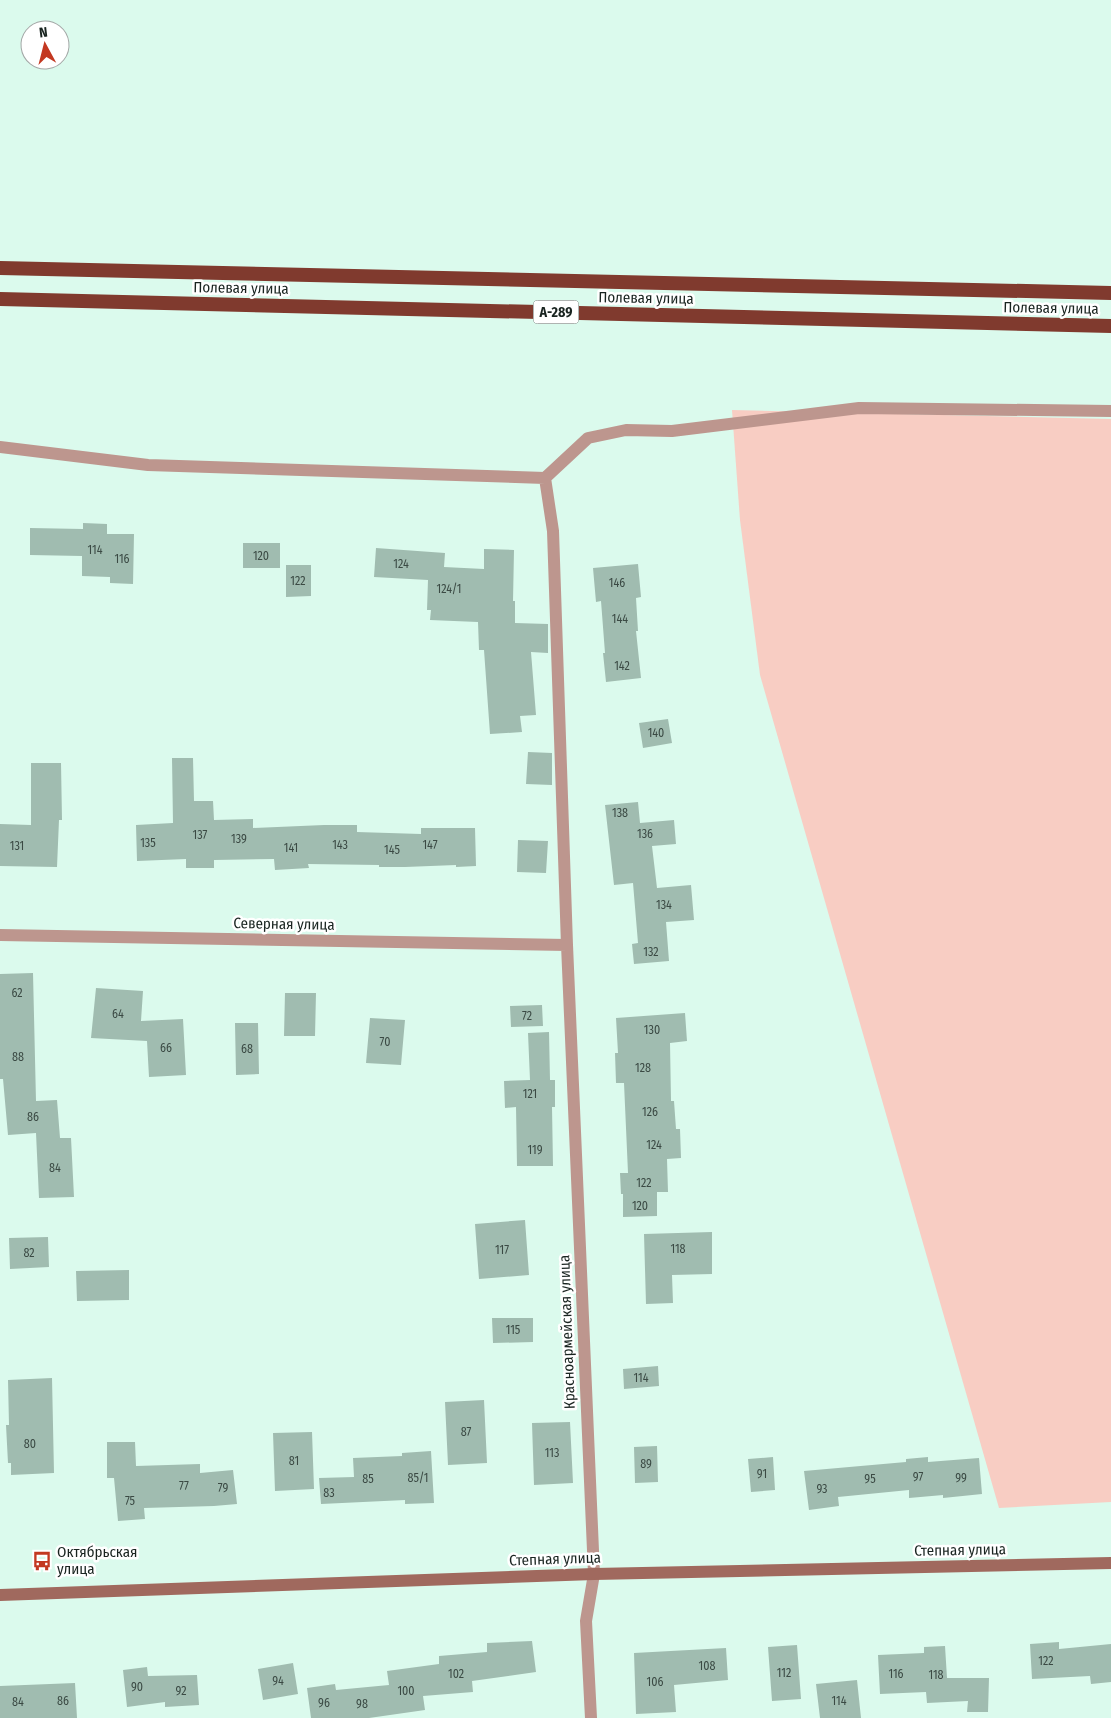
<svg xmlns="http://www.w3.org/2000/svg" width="1111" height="1718" viewBox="0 0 1111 1718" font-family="'Fira Sans Condensed',sans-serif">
<rect width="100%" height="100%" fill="#dbfaed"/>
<path fill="#f8cdc3" d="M 732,410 L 1111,419 L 1111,1502 L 999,1508 L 760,675 L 740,520 Z"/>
<path fill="#a0bcb0" d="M 83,523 L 107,524 L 107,534 L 134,534 L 133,584 L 110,583 L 110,577 L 82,576 L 82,556 L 30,555 L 30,528 L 83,529 Z
M 243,543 L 280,543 L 280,568 L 243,568 Z
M 376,548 L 445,553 L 444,567 L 484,569 L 484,549 L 514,550 L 513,601 L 515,601 L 515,623 L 548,624 L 548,653 L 531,652 L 536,715 L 520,716 L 522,732 L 490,734 L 484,650 L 479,650 L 478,622 L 430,620 L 431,610 L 427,610 L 428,580 L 374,577 Z
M 638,564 L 641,597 L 636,598 L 638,631 L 636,631 L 641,678 L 606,682 L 603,653 L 605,653 L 601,601 L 596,602 L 593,568 Z
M 286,565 L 311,565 L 311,596 L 286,597 Z
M 668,719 L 672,743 L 643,748 L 639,723 Z
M 528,752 L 552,753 L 552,785 L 526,784 Z
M 172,758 L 193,758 L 194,801 L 213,801 L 214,820 L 253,819 L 253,828 L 324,825 L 357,825 L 357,832 L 421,834 L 421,828 L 475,828 L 476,866 L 456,867 L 456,865 L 405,867 L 379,867 L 379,865 L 308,864 L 309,868 L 275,870 L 274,859 L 214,860 L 214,868 L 186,868 L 186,859 L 137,861 L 136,825 L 173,823 Z
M 31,763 L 61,763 L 62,820 L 59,820 L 57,867 L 0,866 L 0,824 L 31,825 Z
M 638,802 L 640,823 L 674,820 L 676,844 L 652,846 L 657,888 L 691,885 L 694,920 L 666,922 L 669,961 L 634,964 L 632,944 L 638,943 L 633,883 L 614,885 L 605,805 Z
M 518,840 L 548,841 L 546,873 L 517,872 Z
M 33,973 L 36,1101 L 57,1100 L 60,1138 L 71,1138 L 74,1197 L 39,1198 L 36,1133 L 8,1135 L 3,1079 L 0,1079 L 0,974 Z
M 96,988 L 143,991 L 141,1021 L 183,1019 L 186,1075 L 149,1077 L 147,1041 L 91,1038 Z
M 285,993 L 316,993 L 315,1036 L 284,1036 Z
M 542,1005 L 543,1026 L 511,1027 L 510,1006 Z
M 685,1013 L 687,1041 L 670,1043 L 671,1101 L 674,1101 L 676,1129 L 680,1129 L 681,1158 L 667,1159 L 668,1192 L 657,1192 L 657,1216 L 623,1217 L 623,1194 L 621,1194 L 620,1173 L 628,1173 L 624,1083 L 616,1083 L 615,1053 L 618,1053 L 616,1018 Z
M 370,1018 L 405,1020 L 401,1065 L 366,1063 Z
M 235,1023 L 258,1023 L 259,1074 L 236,1075 Z
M 549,1032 L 550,1080 L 555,1080 L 555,1107 L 552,1107 L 553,1166 L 517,1166 L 516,1107 L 505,1108 L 504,1081 L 530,1080 L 528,1033 Z
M 525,1220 L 529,1275 L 479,1279 L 475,1224 Z
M 712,1232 L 712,1274 L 672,1275 L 673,1303 L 646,1304 L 644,1234 Z
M 48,1237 L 49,1267 L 10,1269 L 9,1238 Z
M 129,1270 L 129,1300 L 77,1301 L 76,1271 Z
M 492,1318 L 533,1318 L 533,1342 L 493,1343 Z
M 658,1366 L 659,1386 L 624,1389 L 623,1369 Z
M 52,1378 L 54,1473 L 11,1475 L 11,1463 L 8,1463 L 6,1425 L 9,1425 L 8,1380 Z
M 484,1400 L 487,1463 L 448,1465 L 445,1402 Z
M 570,1422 L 573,1483 L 534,1485 L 532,1423 Z
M 312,1432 L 314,1489 L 275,1491 L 273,1433 Z
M 107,1442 L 135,1442 L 136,1466 L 200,1464 L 200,1473 L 233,1470 L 237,1504 L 214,1506 L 144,1508 L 145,1519 L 118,1521 L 114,1478 L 107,1478 Z
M 657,1446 L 658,1482 L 635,1483 L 634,1447 Z
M 431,1451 L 434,1503 L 405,1504 L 405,1500 L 321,1504 L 319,1478 L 354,1477 L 353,1458 L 402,1456 L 402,1453 Z
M 773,1457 L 775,1490 L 751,1492 L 748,1459 Z
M 928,1457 L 928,1462 L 979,1458 L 982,1494 L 943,1498 L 943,1495 L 909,1498 L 909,1490 L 838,1497 L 839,1506 L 809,1510 L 804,1471 L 906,1462 L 906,1459 Z
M 532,1641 L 536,1672 L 472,1681 L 473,1692 L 423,1696 L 425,1710 L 369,1718 L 311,1718 L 307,1688 L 335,1684 L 336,1690 L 389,1685 L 387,1671 L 439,1664 L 439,1656 L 487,1652 L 487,1643 Z
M 1059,1642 L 1059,1649 L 1111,1644 L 1111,1682 L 1091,1684 L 1090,1676 L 1032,1679 L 1030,1644 Z
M 797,1645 L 801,1699 L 772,1701 L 768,1647 Z
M 945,1646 L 947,1678 L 989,1678 L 988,1712 L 967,1712 L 968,1701 L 927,1703 L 926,1692 L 880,1694 L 878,1655 L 924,1653 L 924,1647 Z
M 726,1648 L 728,1680 L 674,1685 L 676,1712 L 636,1714 L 634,1653 Z
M 293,1663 L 298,1694 L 263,1700 L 258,1669 Z
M 147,1667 L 148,1676 L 197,1675 L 199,1705 L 165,1707 L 165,1702 L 127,1707 L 123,1670 Z
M 857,1680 L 861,1718 L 820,1718 L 816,1684 Z
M 75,1683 L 77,1718 L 0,1718 L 0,1686 Z"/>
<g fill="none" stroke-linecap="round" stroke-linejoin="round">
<path stroke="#bd968e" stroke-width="12" d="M 0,447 L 148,465 L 545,478
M 0,935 L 567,945
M 591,1718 L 586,1621 L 594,1574 L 567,945 L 553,531 L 545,478 L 588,438 L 626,430 L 672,431 L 859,408 L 1111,411"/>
<path stroke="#a0695e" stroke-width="12" d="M 0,1595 L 594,1574 L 1111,1563"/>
<path stroke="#803a2e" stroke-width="14" d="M 0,268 L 1111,293
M 0,299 L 1111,326"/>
</g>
<defs>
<symbol id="bus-bare" viewBox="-9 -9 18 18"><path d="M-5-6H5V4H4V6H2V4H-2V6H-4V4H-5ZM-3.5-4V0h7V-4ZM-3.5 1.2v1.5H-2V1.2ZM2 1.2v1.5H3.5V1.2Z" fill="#c33821" stroke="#fff" stroke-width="2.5" paint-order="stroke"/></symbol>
</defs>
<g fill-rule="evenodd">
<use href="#bus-bare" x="28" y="1547" width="28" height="28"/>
</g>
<g text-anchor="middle" stroke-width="5" stroke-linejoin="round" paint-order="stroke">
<g font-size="12" fill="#3b4a44">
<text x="95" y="554">114</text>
<text x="261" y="560">120</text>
<text x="122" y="563">116</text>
<text x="401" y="568">124</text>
<text x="298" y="585">122</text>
<text x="617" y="587">146</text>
<text x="449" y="593">124/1</text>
<text x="620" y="623">144</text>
<text x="622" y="670">142</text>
<text x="656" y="737">140</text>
<text x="620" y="817">138</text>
<text x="645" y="838">136</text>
<text x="200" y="839">137</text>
<text x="239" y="843">139</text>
<text x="148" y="847">135</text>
<text x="340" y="849">143</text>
<text x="430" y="849">147</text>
<text x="17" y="850">131</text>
<text x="291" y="852">141</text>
<text x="392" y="854">145</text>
<text x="664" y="909">134</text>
<text x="651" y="956">132</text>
<text x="17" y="997">62</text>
<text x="118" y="1018">64</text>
<text x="527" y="1020">72</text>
<text x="652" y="1034">130</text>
<text x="385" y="1046">70</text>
<text x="166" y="1052">66</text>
<text x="247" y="1053">68</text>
<text x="18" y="1061">88</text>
<text x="643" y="1072">128</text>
<text x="530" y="1098">121</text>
<text x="650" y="1116">126</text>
<text x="33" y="1121">86</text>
<text x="654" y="1149">124</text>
<text x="535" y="1154">119</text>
<text x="55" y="1172">84</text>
<text x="644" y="1187">122</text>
<text x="640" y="1210">120</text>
<text x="678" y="1253">118</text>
<text x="502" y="1254">117</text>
<text x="29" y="1257">82</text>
<text x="513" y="1334">115</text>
<text x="641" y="1382">114</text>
<text x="466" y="1436">87</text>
<text x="30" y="1448">80</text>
<text x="552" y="1457">113</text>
<text x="294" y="1465">81</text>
<text x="646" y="1468">89</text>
<text x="762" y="1478">91</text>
<text x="918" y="1481">97</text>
<text x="418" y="1482">85/1</text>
<text x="961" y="1482">99</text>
<text x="368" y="1483">85</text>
<text x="870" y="1483">95</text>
<text x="184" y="1490">77</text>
<text x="223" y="1492">79</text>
<text x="822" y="1493">93</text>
<text x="329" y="1497">83</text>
<text x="130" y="1505">75</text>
<text x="1046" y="1665">122</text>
<text x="707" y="1670">108</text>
<text x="784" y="1677">112</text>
<text x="456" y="1678">102</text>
<text x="896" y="1678">116</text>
<text x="936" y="1679">118</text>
<text x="278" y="1685">94</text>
<text x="655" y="1686">106</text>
<text x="137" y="1691">90</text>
<text x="181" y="1695">92</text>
<text x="406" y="1695">100</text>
<text x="63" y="1705">86</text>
<text x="839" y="1705">114</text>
<text x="18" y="1706">84</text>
<text x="324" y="1707">96</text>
<text x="362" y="1708">98</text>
</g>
<rect fill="#fff" stroke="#5e6663" stroke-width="1" x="533.5" y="300.5" width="45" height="23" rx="4"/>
<g font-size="14" font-weight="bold" fill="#192420">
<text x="556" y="317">А-289</text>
</g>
<g font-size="15" fill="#192420" stroke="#fff">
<text transform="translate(241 288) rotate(1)" y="5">Полевая улица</text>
<text transform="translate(646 298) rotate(1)" y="5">Полевая улица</text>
<text transform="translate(1051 308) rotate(1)" y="5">Полевая улица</text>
<text transform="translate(284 924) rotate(1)" y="5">Северная улица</text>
<text transform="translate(567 1332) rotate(-92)" y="5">Красноармейская улица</text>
<text transform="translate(960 1550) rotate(-1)" y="5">Степная улица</text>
<text transform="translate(555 1559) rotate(-2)" y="5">Степная улица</text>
</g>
<g font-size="15" fill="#192420" stroke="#fff" text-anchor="start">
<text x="57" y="1557">Октябрьская<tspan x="57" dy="17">улица</tspan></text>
</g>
</g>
<g transform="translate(45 45) rotate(353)"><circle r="24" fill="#ffffff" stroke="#a3a7a6"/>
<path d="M0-4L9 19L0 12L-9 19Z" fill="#c33821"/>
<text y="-8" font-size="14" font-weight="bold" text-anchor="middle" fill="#192420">N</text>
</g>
</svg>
